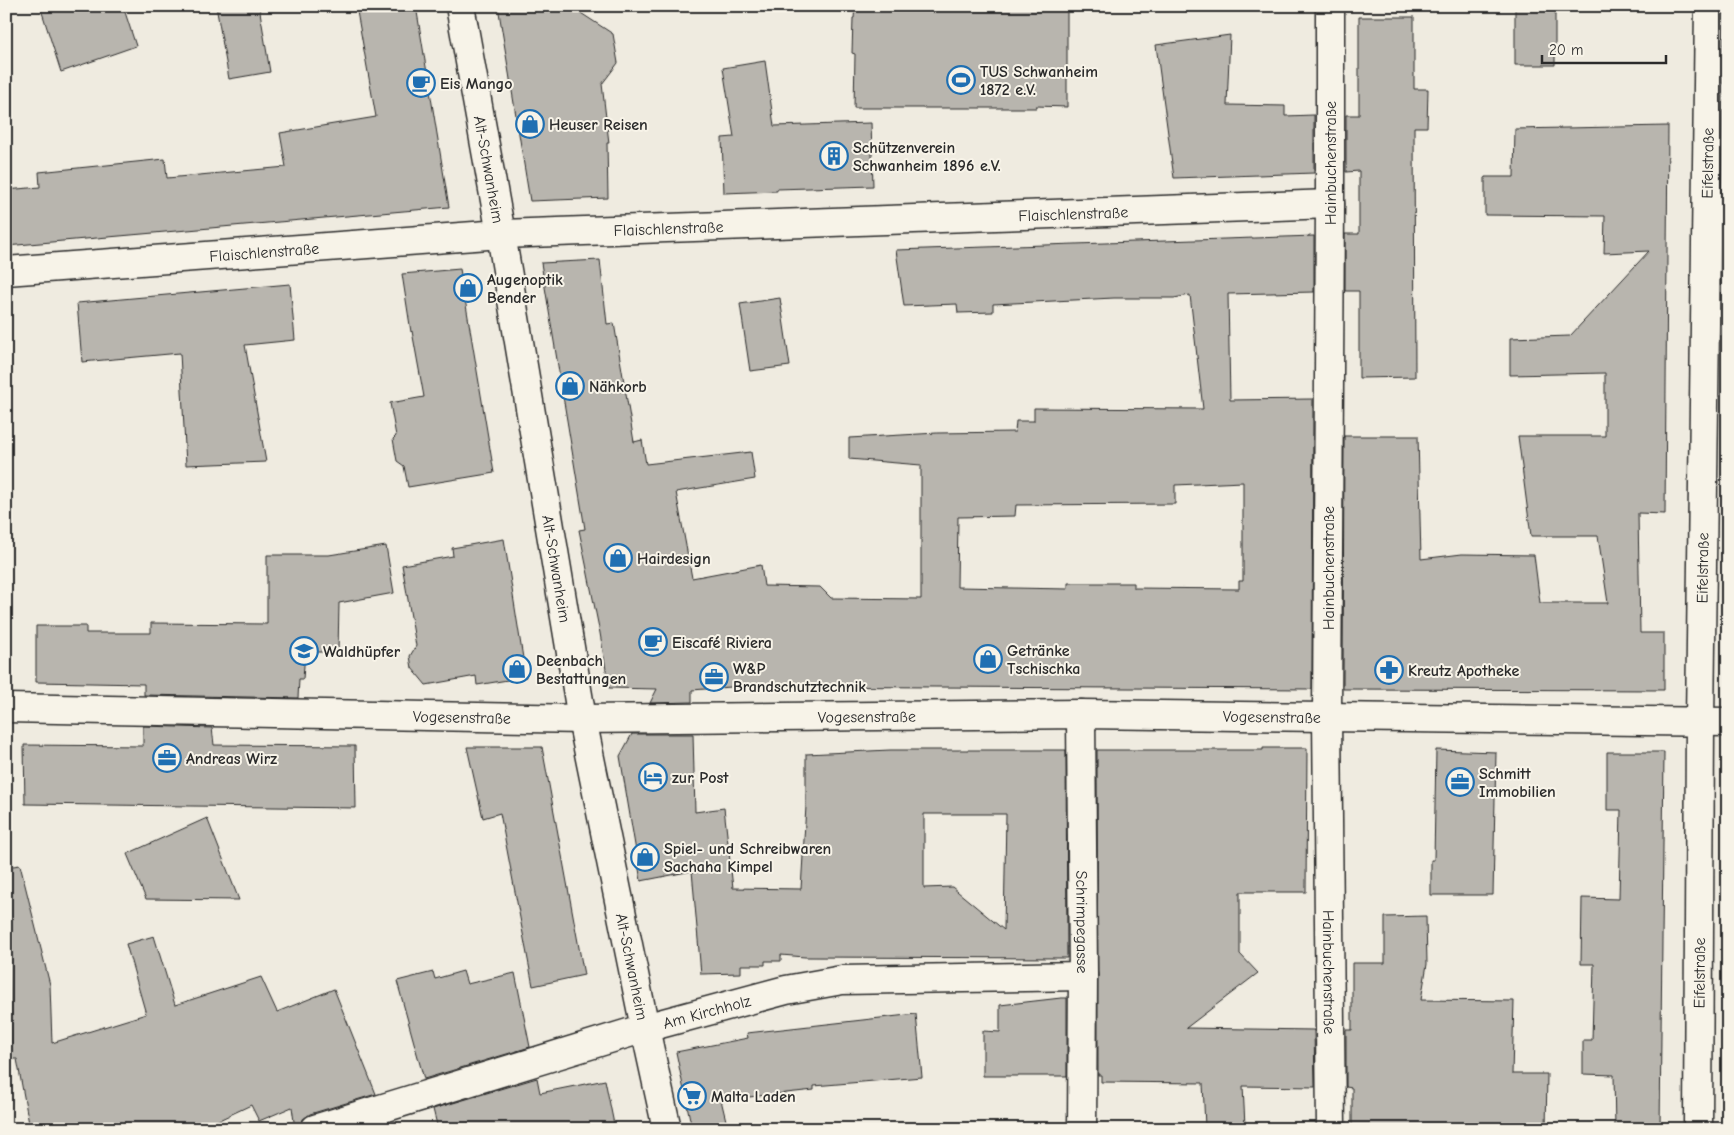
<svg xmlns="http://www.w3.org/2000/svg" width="1734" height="1135" viewBox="0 0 1734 1135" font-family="'Comic Neue',sans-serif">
<rect width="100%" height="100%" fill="#efebe0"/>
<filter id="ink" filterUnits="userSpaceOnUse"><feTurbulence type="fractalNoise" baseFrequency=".02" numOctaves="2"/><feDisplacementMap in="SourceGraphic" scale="10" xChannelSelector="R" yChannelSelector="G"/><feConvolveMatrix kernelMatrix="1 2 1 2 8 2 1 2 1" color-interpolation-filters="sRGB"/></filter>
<g filter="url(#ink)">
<path fill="#b8b5ae" stroke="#2b2b2b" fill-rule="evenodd" d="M 40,6 L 123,6 L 136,46 L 61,72 Z
M 216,6 L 259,6 L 270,72 L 229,79 Z
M 356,6 L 416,6 L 449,207 L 6,246 L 6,190 L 40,187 L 39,172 L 165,159 L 167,178 L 286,167 L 280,133 L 376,117 Z
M 498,6 L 570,6 L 613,34 L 618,63 L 602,84 L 609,143 L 607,143 L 608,198 L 530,201 Z
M 855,6 L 1067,6 L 1067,107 L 1036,106 L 1037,108 L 854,108 L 855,54 L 852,53 L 853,18 L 854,18 Z
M 1515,6 L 1555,6 L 1555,65 L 1515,65 Z
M 1359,17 L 1414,17 L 1414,89 L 1428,89 L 1427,127 L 1414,127 L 1415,377 L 1359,378 L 1359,291 L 1345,291 L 1345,234 L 1359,234 L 1359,171 L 1346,172 L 1346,115 L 1359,115 Z
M 1230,35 L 1227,105 L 1285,106 L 1285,116 L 1314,115 L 1314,173 L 1174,178 L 1156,45 Z
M 765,61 L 774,126 L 871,123 L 873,186 L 777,189 L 777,191 L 724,193 L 722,138 L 734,137 L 723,68 Z
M 1668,126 L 1665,514 L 1638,513 L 1640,633 L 1664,633 L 1664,690 L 1343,689 L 1344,436 L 1418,436 L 1421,559 L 1462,554 L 1534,555 L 1540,603 L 1608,603 L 1598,536 L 1531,536 L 1518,436 L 1605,436 L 1605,373 L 1510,375 L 1510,338 L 1570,336 L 1649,251 L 1604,253 L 1605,216 L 1485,215 L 1485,177 L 1514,177 L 1515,129 Z
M 1314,236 L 1314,292 L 1228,294 L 1230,400 L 1313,399 L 1312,689 L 744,686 L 692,690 L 692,702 L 650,703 L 657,689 L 609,688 L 600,633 L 579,530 L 585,529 L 541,263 L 600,260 L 607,324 L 614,323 L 634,442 L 642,440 L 646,464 L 751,452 L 755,479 L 676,492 L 692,578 L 761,565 L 764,586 L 820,587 L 831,598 L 921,599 L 921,465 L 849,459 L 849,438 L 937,433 L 1015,432 L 1016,421 L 1034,421 L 1034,408 L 1203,409 L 1190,295 L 1174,298 L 1114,298 L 993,304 L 993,312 L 958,313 L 957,304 L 904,306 L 896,250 ZM 1243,482 L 1243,581 L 1239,581 L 1239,589 L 1134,588 L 1134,583 L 1068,583 L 1068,589 L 957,587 L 958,517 L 1015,516 L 1016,505 L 1175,504 L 1175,485 Z
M 460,269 L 494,473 L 408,487 L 404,466 L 397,461 L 393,439 L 396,436 L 390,403 L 424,397 L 412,331 L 411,332 L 402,274 Z
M 290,284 L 295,340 L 245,345 L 266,462 L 186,465 L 180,353 L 82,362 L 77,303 Z
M 780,298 L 790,366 L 750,371 L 740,304 Z
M 504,539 L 526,677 L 477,685 L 476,676 L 426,685 L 412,668 L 410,656 L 416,646 L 402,565 L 453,556 L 452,548 Z
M 386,546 L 394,593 L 339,603 L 338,652 L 305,652 L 303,679 L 299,679 L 298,698 L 144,695 L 144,684 L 36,682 L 36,626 L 86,626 L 86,633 L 151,633 L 151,623 L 267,624 L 267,555 L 329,555 Z
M 143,726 L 212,728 L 214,745 L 355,746 L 356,808 L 25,804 L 24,745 L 143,746 Z
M 632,734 L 693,734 L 695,812 L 724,808 L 733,888 L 801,889 L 806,806 L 806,754 L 890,750 L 1066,750 L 1067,958 L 805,957 L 781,955 L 781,961 L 765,961 L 765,965 L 741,965 L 741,973 L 701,974 L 692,871 L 641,881 L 620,756 ZM 924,814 L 1006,814 L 1004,930 L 952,887 L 924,888 Z
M 467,747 L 542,747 L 584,975 L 533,986 L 500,813 L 483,818 Z
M 1263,748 L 1307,748 L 1306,892 L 1240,892 L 1240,954 L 1258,973 L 1186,1028 L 1314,1030 L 1315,1087 L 1243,1086 L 1245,1126 L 1205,1127 L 1203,1083 L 1101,1082 L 1101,1075 L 1098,1075 L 1097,750 L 1263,750 Z
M 1436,750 L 1496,752 L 1493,895 L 1431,895 L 1431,860 L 1434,860 Z
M 1607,752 L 1664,752 L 1660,1129 L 1615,1129 L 1614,1075 L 1583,1074 L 1583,1040 L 1592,1040 L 1594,964 L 1581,964 L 1582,898 L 1619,899 L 1621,810 L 1607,810 Z
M 207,818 L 239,900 L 146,899 L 127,854 Z
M 20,865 L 50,985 L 52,1043 L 146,1014 L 126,944 L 154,936 L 175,1005 L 261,977 L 277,1012 L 334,989 L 376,1094 L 310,1114 L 303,1119 L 300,1129 L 295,1129 L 292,1107 L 259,1121 L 251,1105 L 200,1129 L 30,1129 L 17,1059 L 12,1059 L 6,867 Z
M 1426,916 L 1427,964 L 1421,1000 L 1514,1001 L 1512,1074 L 1547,1074 L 1546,1129 L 1352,1129 L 1352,1088 L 1346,1087 L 1346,1030 L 1352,1030 L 1352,963 L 1385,963 L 1385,917 Z
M 463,971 L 467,984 L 515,973 L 530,1047 L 424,1079 L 397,981 L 433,972 L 435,979 Z
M 1061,998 L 1067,998 L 1067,1076 L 983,1076 L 983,1031 L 1000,1032 L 1000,1005 Z
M 916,1014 L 922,1077 L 814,1086 L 814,1090 L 721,1100 L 728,1129 L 692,1129 L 676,1052 L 748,1038 L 747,1033 Z
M 537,1078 L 540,1093 L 605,1080 L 615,1129 L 438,1129 L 433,1109 Z"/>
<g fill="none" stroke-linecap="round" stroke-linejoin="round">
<defs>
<g id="street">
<path id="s1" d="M 460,6 L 501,234 L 582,719 L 645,1028 L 667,1129"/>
<path id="s2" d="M 1330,6 L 1330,204 L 1327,716 L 1331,1129"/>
<path id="s3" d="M 6,271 L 501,234 L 1330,204"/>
<path id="s4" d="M 6,708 L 582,719 L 1081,714 L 1728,722"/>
<path id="s5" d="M 1081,714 L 1083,976 L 1082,1129"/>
<path id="s6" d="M 315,1129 L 645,1028 L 786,990 L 842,980 L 1083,976"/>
<path id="s7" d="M 1698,1129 L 1700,722 L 1709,6"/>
</g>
</defs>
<use href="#street" stroke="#2b2b2b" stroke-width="31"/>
<use href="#street" stroke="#f7f3e8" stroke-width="28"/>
</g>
</g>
<defs>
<symbol id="stadium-ring" viewBox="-11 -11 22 22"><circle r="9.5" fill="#f7f3e8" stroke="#1f6fb2" stroke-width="1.5"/><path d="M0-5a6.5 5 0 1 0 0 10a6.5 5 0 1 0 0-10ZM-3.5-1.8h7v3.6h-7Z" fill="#1f6fb2"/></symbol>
<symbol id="cafe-ring" viewBox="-11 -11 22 22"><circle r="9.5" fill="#f7f3e8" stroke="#1f6fb2" stroke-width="1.5"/><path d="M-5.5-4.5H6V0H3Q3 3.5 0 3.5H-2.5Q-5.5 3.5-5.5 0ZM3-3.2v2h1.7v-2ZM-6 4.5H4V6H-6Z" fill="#1f6fb2"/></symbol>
<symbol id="shop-ring" viewBox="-11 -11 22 22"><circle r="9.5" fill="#f7f3e8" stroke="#1f6fb2" stroke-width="1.5"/><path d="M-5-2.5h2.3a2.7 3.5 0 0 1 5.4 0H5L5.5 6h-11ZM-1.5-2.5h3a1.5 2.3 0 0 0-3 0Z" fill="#1f6fb2"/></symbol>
<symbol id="building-ring" viewBox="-11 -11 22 22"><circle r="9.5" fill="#f7f3e8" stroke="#1f6fb2" stroke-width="1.5"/><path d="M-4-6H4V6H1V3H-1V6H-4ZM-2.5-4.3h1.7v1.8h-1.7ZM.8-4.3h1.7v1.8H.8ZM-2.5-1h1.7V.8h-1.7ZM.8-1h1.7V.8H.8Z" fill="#1f6fb2"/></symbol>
<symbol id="school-ring" viewBox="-11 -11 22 22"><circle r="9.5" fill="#f7f3e8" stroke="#1f6fb2" stroke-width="1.5"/><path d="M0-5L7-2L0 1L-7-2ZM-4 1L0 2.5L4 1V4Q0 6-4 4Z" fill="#1f6fb2"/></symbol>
<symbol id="pharmacy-ring" viewBox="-11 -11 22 22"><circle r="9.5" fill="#f7f3e8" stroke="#1f6fb2" stroke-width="1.5"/><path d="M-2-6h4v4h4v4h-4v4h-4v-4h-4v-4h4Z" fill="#1f6fb2"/></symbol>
<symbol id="office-ring" viewBox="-11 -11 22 22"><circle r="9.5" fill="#f7f3e8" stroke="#1f6fb2" stroke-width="1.5"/><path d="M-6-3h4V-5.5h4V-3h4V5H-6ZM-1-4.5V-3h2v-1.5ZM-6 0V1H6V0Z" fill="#1f6fb2"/></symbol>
<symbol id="hotel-ring" viewBox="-11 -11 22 22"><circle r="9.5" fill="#f7f3e8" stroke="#1f6fb2" stroke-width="1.5"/><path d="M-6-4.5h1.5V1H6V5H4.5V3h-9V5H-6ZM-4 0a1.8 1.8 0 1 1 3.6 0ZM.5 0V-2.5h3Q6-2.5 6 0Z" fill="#1f6fb2"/></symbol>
<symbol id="supermarket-ring" viewBox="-11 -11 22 22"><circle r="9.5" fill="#f7f3e8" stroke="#1f6fb2" stroke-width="1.5"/><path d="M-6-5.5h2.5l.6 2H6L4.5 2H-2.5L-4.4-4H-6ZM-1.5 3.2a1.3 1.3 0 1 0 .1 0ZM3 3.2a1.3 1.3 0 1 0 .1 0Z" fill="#1f6fb2"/></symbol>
</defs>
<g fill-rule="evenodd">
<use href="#stadium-ring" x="945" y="64" width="32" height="32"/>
<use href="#cafe-ring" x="405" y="67" width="32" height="32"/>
<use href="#shop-ring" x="514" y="108" width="32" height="32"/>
<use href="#building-ring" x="818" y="140" width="32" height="32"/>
<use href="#shop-ring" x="452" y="272" width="32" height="32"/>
<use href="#shop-ring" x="554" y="370" width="32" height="32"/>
<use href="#shop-ring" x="602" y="542" width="32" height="32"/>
<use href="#cafe-ring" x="637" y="626" width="32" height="32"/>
<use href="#school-ring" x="288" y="635" width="32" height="32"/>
<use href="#shop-ring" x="972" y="643" width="32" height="32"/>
<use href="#shop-ring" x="501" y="653" width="32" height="32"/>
<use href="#pharmacy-ring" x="1373" y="654" width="32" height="32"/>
<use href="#office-ring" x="698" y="661" width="32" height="32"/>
<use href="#office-ring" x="151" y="742" width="32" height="32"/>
<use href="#hotel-ring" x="637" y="761" width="32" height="32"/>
<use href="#office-ring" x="1444" y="766" width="32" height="32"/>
<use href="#shop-ring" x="629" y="841" width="32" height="32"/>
<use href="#supermarket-ring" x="676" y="1080" width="32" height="32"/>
</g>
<g text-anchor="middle" stroke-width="4" stroke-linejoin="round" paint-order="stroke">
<g font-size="16" font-weight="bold" fill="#2b2b2b" stroke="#f7f3e8" text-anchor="start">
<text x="980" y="77">TUS Schwanheim<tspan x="980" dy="18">1872 e.V.</tspan></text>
<text x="440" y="89">Eis Mango</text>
<text x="549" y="130">Heuser Reisen</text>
<text x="853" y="153">Schützenverein<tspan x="853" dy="18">Schwanheim 1896 e.V.</tspan></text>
<text x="487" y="285">Augenoptik<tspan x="487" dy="18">Bender</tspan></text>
<text x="589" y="392">Nähkorb</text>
<text x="637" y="564">Hairdesign</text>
<text x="672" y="648">Eiscafé Riviera</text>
<text x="1007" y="656">Getränke<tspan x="1007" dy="18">Tschischka</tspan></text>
<text x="323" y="657">Waldhüpfer</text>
<text x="536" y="666">Deenbach<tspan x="536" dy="18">Bestattungen</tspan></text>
<text x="733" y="674">W&amp;P<tspan x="733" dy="18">Brandschutztechnik</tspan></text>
<text x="1408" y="676">Kreutz Apotheke</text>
<text x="186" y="764">Andreas Wirz</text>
<text x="1479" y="779">Schmitt<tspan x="1479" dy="18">Immobilien</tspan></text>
<text x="672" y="783">zur Post</text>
<text x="664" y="854">Spiel- und Schreibwaren<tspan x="664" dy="18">Sachaha Kimpel</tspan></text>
<text x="711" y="1102">Malta Laden</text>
</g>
<g font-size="16" fill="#2b2b2b" stroke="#f7f3e8">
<text transform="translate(1330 163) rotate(-90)" y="6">Hainbuchenstraße</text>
<text dy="6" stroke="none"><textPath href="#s7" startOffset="966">Eifelstraße</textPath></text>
<text dy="6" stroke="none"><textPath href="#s1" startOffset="166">Alt-Schwanheim</textPath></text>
<text dy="6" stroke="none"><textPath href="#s3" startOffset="1069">Flaischlenstraße</textPath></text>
<text dy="6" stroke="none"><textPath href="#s3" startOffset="664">Flaischlenstraße</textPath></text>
<text dy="6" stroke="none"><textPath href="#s3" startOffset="259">Flaischlenstraße</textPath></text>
<text dy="6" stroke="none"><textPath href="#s7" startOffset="561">Eifelstraße</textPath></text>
<text transform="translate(1328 568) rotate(-90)" y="6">Hainbuchenstraße</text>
<text dy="6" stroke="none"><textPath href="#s1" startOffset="571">Alt-Schwanheim</textPath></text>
<text dy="6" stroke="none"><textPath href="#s4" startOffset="861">Vogesenstraße</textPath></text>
<text dy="6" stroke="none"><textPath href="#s4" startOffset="1266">Vogesenstraße</textPath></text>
<text dy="6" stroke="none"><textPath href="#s4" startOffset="456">Vogesenstraße</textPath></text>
<text dy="6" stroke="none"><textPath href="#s5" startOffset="208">Schrimpegasse</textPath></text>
<text dy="6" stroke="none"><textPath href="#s1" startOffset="976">Alt-Schwanheim</textPath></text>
<text dy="6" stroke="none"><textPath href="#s2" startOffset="966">Hainbuchenstraße</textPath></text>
<text dy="6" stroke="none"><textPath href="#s7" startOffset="156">Eifelstraße</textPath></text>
<text dy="6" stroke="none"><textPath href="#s6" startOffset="409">Am Kirchholz</textPath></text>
</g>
</g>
<rect width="1734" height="1135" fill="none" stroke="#f7f3e8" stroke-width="25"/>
<rect x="12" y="12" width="1709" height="1110" fill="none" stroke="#2b2b2b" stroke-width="2" filter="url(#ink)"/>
<path d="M1542 55v8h124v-8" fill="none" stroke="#2b2b2b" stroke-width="2.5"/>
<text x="1549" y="55" font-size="15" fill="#2b2b2b" stroke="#f7f3e8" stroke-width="4" paint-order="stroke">20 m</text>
</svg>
